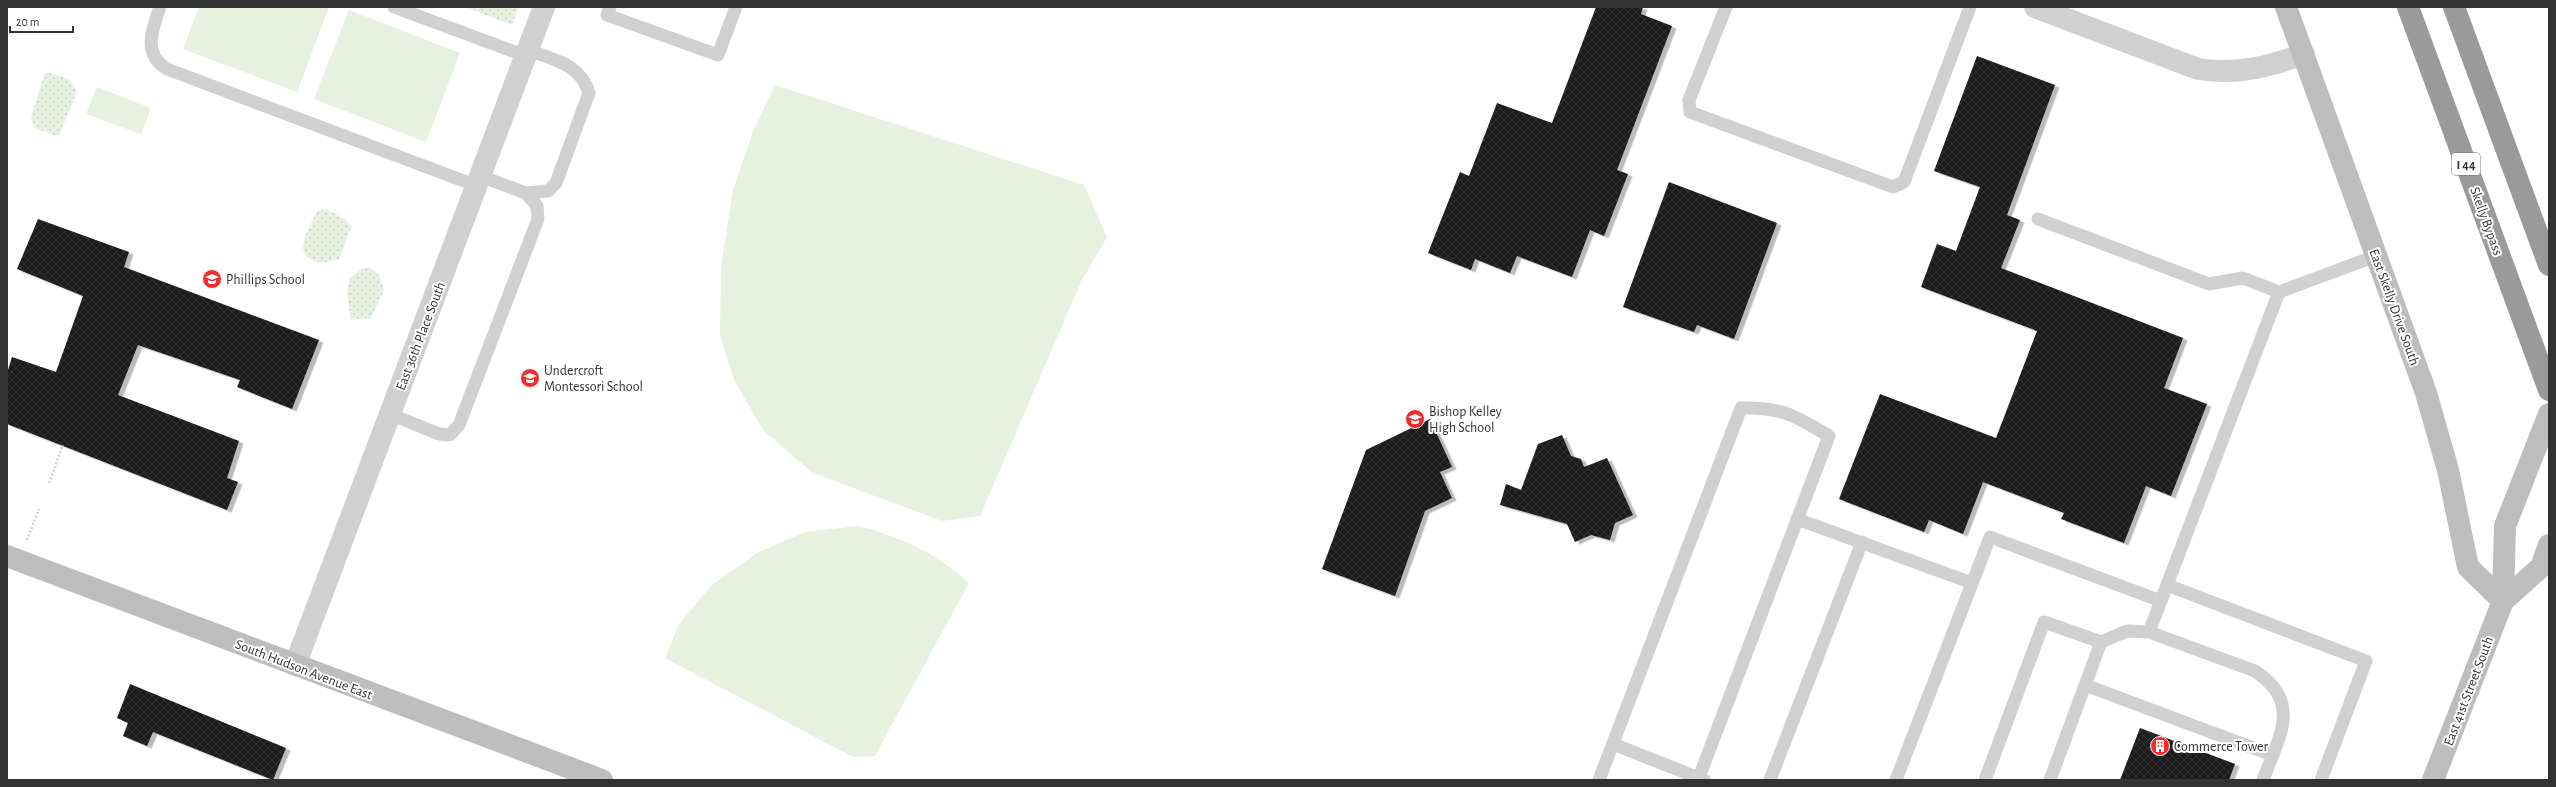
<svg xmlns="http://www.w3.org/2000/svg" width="2556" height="787" viewBox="0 0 2556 787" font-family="'Alegreya Sans',sans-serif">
<defs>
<pattern id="park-dots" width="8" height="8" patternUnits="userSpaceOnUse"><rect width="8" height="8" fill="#e8f0e0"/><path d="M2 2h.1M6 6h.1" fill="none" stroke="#c7cec1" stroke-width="1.8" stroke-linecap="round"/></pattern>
<pattern id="building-cross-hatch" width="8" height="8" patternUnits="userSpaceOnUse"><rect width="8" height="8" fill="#1a1a1a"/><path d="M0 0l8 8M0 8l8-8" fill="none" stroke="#333"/></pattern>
<filter id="shadow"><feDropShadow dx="4.5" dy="2.5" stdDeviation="0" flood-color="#0004"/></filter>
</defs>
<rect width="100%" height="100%" fill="#fff"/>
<path fill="url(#park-dots)" d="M 465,7 L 519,7 L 512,25 Z
M 45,73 L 53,73 L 70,80 L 77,92 L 59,135 L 55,136 L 34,127 L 31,117 Z
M 326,209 L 346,220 L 351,227 L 339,259 C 328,264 304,265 303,247 C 303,236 313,221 317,211 Z
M 369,267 L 379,275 L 384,290 L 371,318 L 351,320 L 347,293 L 349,279 L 363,268 Z"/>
<path fill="#e8f0e0" d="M 199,7 L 329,7 L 297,92 L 183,49 Z
M 349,10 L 460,53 L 426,142 L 314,99 Z
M 775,85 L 1084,185 L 1107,237 L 1081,282 L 980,516 L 942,521 L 813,473 L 764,431 L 734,380 L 720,335 L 721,266 L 733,190 L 754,129 Z
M 97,87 L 151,108 L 141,134 L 86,114 Z
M 859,526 C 904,539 933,551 969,583 L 875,756 L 853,757 L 665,658 L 679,624 L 711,586 L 757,553 L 805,532 Z"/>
<path fill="url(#building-cross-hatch)" filter="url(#shadow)" d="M 1596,7 L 1643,7 L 1641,14 L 1672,26 L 1617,170 L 1628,174 L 1604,236 L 1590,230 L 1572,277 L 1517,256 L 1510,273 L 1475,259 L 1471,270 L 1428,253 L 1460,172 L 1469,176 L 1497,103 L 1552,123 Z
M 1977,56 L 2055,85 L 2007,215 L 2020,220 L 2001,268 L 2183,338 L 2164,388 L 2207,404 L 2171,496 L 2146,486 L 2124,543 L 2061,519 L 2064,513 L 1983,482 L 1963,534 L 1929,520 L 1924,532 L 1839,499 L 1880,394 L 1996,438 L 2037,331 L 1921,287 L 1937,244 L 1956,251 L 1980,187 L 1934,171 Z
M 1669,182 L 1777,223 L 1734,339 L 1697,325 L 1694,332 L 1623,307 Z
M 38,219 L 129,252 L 124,267 L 319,340 L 292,409 L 237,387 L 240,380 L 138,345 L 118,395 L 239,441 L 227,478 L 238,482 L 227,510 L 7,424 L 7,373 L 12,357 L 56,372 L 83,296 L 17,269 Z
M 1430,419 L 1452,467 L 1440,472 L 1452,498 L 1425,511 L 1395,596 L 1322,569 L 1366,450 Z
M 1562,435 L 1571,456 L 1581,459 L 1584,467 L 1607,458 L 1633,515 L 1615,523 L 1610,540 L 1591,535 L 1575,542 L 1567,524 L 1500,505 L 1506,484 L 1521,490 L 1538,444 Z
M 130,684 L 286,748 L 273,780 L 153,732 L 147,746 L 123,736 L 128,723 L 117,718 Z
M 2140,728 L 2235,764 L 2229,780 L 2120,780 Z"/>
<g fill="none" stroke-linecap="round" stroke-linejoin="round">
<path stroke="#d0d0d0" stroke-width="2.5" stroke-dasharray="2 2" stroke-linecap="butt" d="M 49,483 L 63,445
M 27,540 L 39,509"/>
<path stroke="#d0d0d0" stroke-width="13" d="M 160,7 C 152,30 142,54 167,69 L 477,186
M 394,7 L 526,56
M 610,7 L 607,15 L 718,55 L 736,7
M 1726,7 L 1689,100 L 1690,112 L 1893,187 L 1904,182 L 1970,7
M 480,176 L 526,193 L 548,191 L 556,183 L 589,93 C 581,64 554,60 528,50
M 2038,219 L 2209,284 L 2243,278 L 2279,292
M 390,414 L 439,434 L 450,435 L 459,425 L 538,219 L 537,206 L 526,193
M 1797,519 L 1972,583
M 2167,585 L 2366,661 L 2321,780
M 2149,632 L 2279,292 L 2376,256
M 2085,685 L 2272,755
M 1613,744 L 1704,780
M 1599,780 L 1741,408 C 1782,407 1794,415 1829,436 L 1698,780
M 1770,780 L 1862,542
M 1896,780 L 1990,537 L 2161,601
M 1985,780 L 2044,622 L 2101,642 L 2127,631 L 2149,632 L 2255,671 C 2303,703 2279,736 2263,780
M 2050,780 L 2101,642"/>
<path stroke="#d0d0d0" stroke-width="22" d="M 2035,7 L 2198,69 C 2236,75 2268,67 2304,54
M 295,665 L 544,7"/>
<path stroke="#bdbdbd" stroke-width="22" d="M 2286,7 L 2426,393 L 2448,470 L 2468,567 L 2503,601
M 7,556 L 602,780
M 2503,601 L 2541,567 L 2549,545
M 2433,780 L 2503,601 L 2505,526 L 2549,414"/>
<path stroke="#9a9a9a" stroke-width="22" d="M 2408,7 L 2549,390
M 2454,7 L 2549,265"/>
</g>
<defs>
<symbol id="school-disc" viewBox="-11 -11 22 22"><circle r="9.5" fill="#f6292b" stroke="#fff"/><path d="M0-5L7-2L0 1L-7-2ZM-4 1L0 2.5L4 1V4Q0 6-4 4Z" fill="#fff"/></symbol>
<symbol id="building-disc" viewBox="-11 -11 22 22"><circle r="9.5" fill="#f6292b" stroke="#fff"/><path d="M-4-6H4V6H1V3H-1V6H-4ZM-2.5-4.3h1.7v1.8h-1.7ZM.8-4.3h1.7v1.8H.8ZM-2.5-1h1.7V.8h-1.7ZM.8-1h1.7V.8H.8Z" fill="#fff"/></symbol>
</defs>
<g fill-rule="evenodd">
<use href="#school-disc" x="201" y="268" width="22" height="22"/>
<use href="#school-disc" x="519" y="367" width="22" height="22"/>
<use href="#school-disc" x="1404" y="408" width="22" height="22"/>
<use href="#building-disc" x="2149" y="735" width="22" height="22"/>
</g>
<g text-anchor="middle" stroke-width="4" stroke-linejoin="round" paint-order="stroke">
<rect fill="#fff" stroke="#707070" stroke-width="1" x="2452" y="153" width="28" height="22" rx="3"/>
<g font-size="13" font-weight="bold" fill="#333">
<text x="2466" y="169">I 44</text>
</g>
<g font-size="14" fill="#333" stroke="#fff">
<text transform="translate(2487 221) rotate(70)" y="5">Skelly Bypass</text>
<text transform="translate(2395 307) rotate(70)" y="5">East Skelly Drive South</text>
<text transform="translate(420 336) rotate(-69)" y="5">East 36th Place South</text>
<text transform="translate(304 669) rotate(21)" y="5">South Hudson Avenue East</text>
<text transform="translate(2468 691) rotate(-69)" y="5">East 41st Street South</text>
</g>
<g font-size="14" fill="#333" stroke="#fff" text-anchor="start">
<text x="226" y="284">Phillips School</text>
<text x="544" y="375">Undercroft<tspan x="544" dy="16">Montessori School</tspan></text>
<text x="1429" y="416">Bishop Kelley<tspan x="1429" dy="16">High School</tspan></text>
<text x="2174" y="751">Commerce Tower</text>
</g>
</g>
<rect width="2556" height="787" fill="none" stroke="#333333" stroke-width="16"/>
<path d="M10 26v6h63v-6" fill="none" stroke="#333333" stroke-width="2"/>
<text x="16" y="26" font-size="12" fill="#333333" stroke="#ffffff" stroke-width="3" paint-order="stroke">20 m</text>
</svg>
